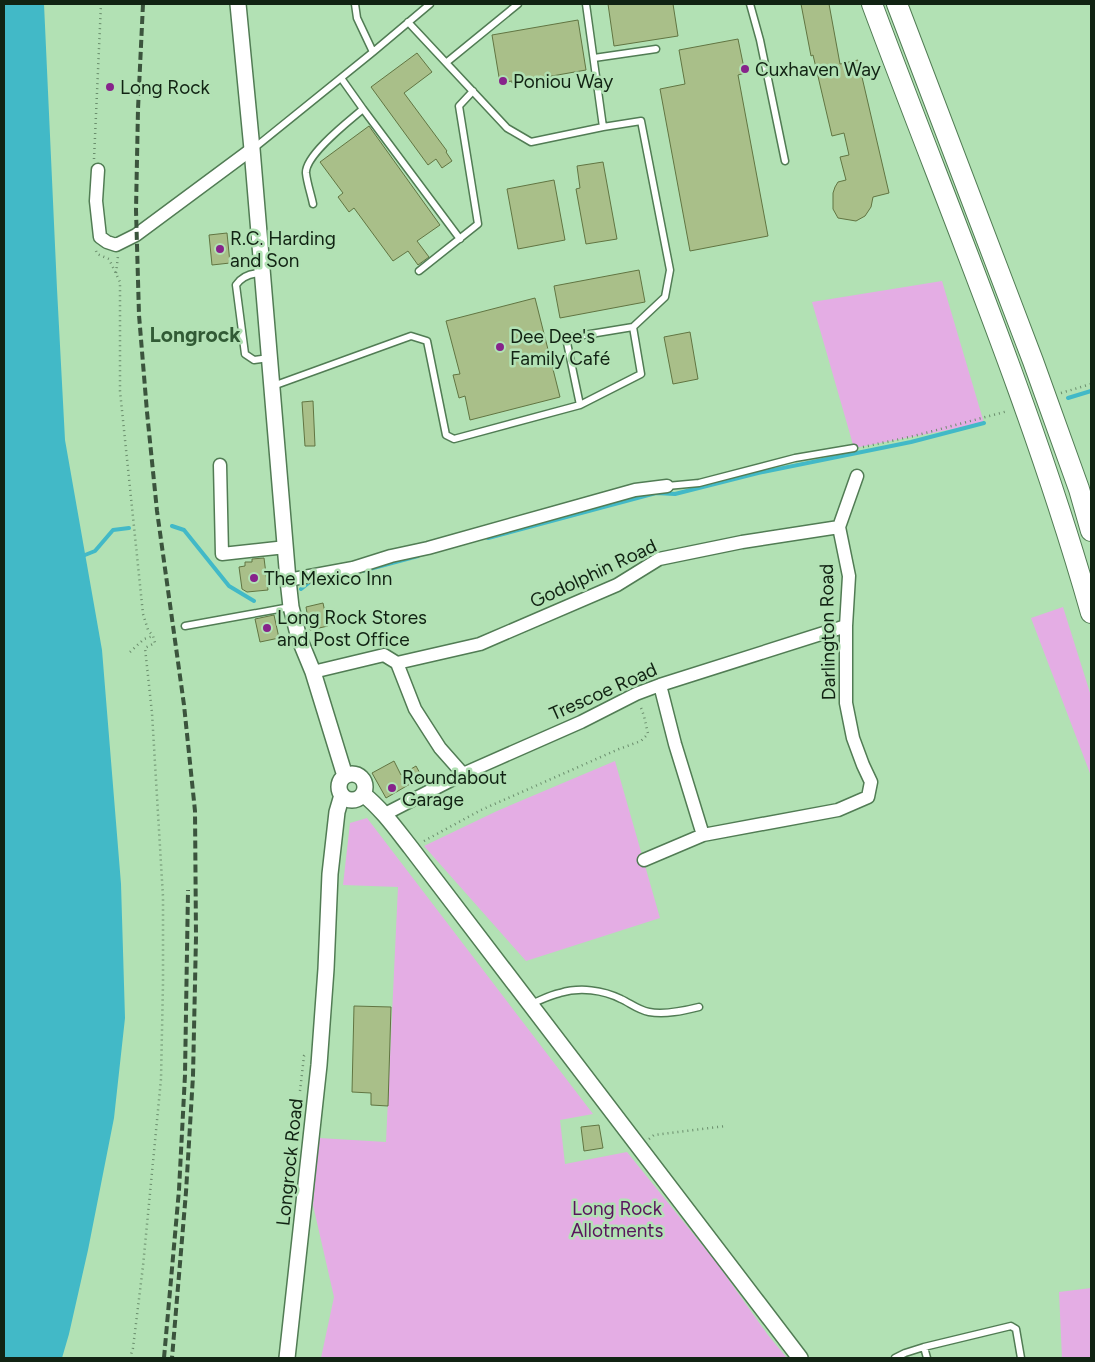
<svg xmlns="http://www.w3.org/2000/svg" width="1095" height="1362" viewBox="0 0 1095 1362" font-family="Figtree,sans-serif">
<rect width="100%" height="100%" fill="#b2e1b4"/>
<path fill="#e4ade4" d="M 942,281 L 984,423 L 854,448 L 812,302 Z
M 1063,607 L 1091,696 L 1091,776 L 1031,618 Z
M 615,761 L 660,918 L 526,961 L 424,846 L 497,811 Z
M 367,818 L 593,1114 L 560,1120 L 565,1164 L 627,1152 L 716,1262 L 768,1335 L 787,1358 L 321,1358 L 334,1297 L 313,1205 L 319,1138 L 386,1142 L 398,887 L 343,885 L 350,823 Z
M 1091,1288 L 1091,1358 L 1062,1358 L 1059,1292 Z"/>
<path fill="#42b9c7" d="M 4,4 L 44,4 L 57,289 L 65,440 L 102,650 L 121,884 L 125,1018 L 114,1118 L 88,1250 L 69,1334 L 62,1358 L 4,1358 Z"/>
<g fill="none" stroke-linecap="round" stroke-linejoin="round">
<path stroke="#42b9c7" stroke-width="4" d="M 1068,398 L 1091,391
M 172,526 L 184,530 L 229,586 L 254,601
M 488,538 L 656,493 L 675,494 L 758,473 L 911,442 L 984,423
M 85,555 L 95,551 L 113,530 L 129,528
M 362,571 L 418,556
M 301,589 L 311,581"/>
</g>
<path fill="#a9bf89" stroke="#617542" d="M 608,4 L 673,4 L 678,36 L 614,46 Z
M 801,4 L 829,4 L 840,64 L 858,60 L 889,193 L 873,197 L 871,207 L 865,216 L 856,221 L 838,218 L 833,209 L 833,193 L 835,187 L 838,182 L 846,180 L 840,157 L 849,155 L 844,133 L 832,136 L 813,55 L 811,56 Z
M 578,20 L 586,70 L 512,83 L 512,81 L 500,83 L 492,35 Z
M 738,39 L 745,73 L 738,75 L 768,236 L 690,251 L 660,89 L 685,84 L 679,50 Z
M 417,53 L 432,72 L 404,93 L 447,151 L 446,152 L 452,161 L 442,168 L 436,159 L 428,165 L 371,87 Z
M 369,126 L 440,225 L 417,241 L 429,257 L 418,265 L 408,251 L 393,261 L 354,208 L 349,212 L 338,197 L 343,193 L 320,162 Z
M 603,162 L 617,239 L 586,244 L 576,189 L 580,188 L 577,166 Z
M 554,180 L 565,240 L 518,249 L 507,189 Z
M 227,233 L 230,263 L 212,265 L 209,235 Z
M 639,270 L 645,302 L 560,318 L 554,286 Z
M 535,298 L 560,397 L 470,420 L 465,396 L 459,398 L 453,375 L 460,374 L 446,321 Z
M 690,332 L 698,379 L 673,384 L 664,337 Z
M 313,401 L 315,446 L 305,446 L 302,402 Z
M 264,558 L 268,590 L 247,592 L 242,589 L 239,567 L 245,566 L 245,562 L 252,562 L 252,559 Z
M 323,603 L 328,626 L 310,630 L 306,607 Z
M 274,615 L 279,638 L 260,642 L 255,619 Z
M 394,761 L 401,775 L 416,766 L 422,777 L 386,798 L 372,773 Z
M 354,1006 L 391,1007 L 388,1106 L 371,1105 L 371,1093 L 352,1092 Z
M 599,1125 L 603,1148 L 584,1151 L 581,1127 Z"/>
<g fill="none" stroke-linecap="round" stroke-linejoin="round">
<defs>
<path id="service" d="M 355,4 L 357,18 L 373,52
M 586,4 L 603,127
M 750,4 L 760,40 L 785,161
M 594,58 L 656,49
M 447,62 L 518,4
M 341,78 L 363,109 L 460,239
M 253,149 L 373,52 L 430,4
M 313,204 C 311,194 307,183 306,173 C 305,155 349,121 363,109
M 419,271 L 478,224 L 459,106 L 473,91
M 262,273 C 252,273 242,276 236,285 L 245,354 L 254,360 L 269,358
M 273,386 L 411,336 L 427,341 L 446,435 L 454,439 L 580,405 L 566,338 L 633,327 L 665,297 L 670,270 L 641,121 L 603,127 L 531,142 L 507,128 L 408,22
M 580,405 L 641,374 L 633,327
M 667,486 L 699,483 L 795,458 L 854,448
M 185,626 L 290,607
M 531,1004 C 541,1000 550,995 560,993 C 580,987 603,990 621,999 C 630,1003 638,1010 649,1012 C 665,1015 683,1011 699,1007
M 924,1347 L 927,1358
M 895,1358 L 905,1353 L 924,1347 L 1011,1326 L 1016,1329 L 1021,1358"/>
<path id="minor" d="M 98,170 L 96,201 L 100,237 L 107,242 L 116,245 L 136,235 L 252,149
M 220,465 L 222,554 L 286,547
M 288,580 L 353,568 L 391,556 L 428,548 L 635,490 L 667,486
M 397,663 L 480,644 L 617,585 L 659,559 L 742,542 L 839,527
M 313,672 L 384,655 L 397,663 L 415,709 L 440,748 L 463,774
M 660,685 L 675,744 L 703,835 L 838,810 L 868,797 L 871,782 L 863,765 L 853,738 L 846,703 L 846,626 L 849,576 L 839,527 L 857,476
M 385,814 L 463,774 L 581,722 L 636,694 L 660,685 L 846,626
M 644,860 L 703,835"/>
<path id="tertiary" d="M 238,4 L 252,149 L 288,580 L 291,607 L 299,638 L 313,672 L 345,776
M339 787a13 13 0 1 1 26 0a13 13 0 1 1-26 0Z
M 363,794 C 382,809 396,829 411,848 L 800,1358
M 287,1358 L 319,1065 L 326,969 L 330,874 L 337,812 L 342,795"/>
<path id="trunk" d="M 872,4 C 947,206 1032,405 1091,613
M 897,4 L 1033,361 L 1079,489 L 1091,531"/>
</defs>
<use href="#service" stroke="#517c54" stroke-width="9"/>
<use href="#minor" stroke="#517c54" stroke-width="15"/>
<use href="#tertiary" stroke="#517c54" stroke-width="18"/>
<use href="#trunk" stroke="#517c54" stroke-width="22"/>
<path stroke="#6a8d6c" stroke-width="2.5" stroke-dasharray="1 4" stroke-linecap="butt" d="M 94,159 L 101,4
M 96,251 L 97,254 L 109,259 L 120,282 L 120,391 L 143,614 L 148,630 L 153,636 L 155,643 L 145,648 L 152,713 L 163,897 L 163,983 L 161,1079 L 143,1266 L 133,1348 L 130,1358
M 116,273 L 118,256
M 1061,393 L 1091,384
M 863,447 L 914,436 L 1008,411
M 130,652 L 144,639 L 153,636
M 424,841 L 481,810 L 619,749 L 641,741 L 648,734 L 644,716 L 640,705
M 300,1091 L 304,1056 L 306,1054
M 649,1139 L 654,1135 L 726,1126"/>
<use href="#service" stroke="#fff" stroke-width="6"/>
<use href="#minor" stroke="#fff" stroke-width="12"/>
<use href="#tertiary" stroke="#fff" stroke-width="15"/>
<use href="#trunk" stroke="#fff" stroke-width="20"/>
<path stroke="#3b543d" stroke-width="4" stroke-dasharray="8 4" stroke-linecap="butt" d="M 143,4 L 138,109 L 136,210 L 139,315 L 147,412 L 157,511 L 184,705 L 195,811 L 196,937 L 193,1076 L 186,1192 L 172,1358
M 164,1358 L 179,1190 L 185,1075 L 188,890"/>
</g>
<g fill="#87238b" stroke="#b2e1b4" stroke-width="2">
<circle cx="745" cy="69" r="5"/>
<circle cx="503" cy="81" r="5"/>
<circle cx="110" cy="87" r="5"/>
<circle cx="220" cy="249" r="5"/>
<circle cx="500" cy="347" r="5"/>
<circle cx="254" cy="578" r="5"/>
<circle cx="267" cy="628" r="5"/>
<circle cx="392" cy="788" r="5"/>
</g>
<g text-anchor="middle" stroke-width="5" stroke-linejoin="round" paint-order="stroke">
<g font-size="19" fill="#112313" stroke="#b2e1b4" text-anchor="start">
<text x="755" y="76">Cuxhaven Way</text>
<text x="513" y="88">Poniou Way</text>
<text x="120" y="94">Long Rock</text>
<text x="230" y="245">R.C. Harding<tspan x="230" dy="22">and Son</tspan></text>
<text x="510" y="343">Dee Dee's<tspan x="510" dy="22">Family Café</tspan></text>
<text x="264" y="585">The Mexico Inn</text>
<text x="277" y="624">Long Rock Stores<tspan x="277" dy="22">and Post Office</tspan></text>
<text x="402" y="784">Roundabout<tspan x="402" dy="22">Garage</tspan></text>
</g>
<g font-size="19" fill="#112313" stroke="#b2e1b4">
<text transform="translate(593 573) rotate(-25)" y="7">Godolphin Road</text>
<text transform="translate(827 632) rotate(-91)" y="7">Darlington Road</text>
<text transform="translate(603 691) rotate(-24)" y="7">Trescoe Road</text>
<text transform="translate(289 1162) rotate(-84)" y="7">Longrock Road</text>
</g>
<g font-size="19" fill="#59135c" stroke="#b2e1b4">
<text x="617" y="1215">Long Rock<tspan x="617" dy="22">Allotments</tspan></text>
</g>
<g font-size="21" font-weight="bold" fill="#315b35" stroke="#b2e1b4">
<text x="195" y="342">Longrock</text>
</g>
</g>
<rect width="1095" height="1362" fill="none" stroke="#112313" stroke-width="10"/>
</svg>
